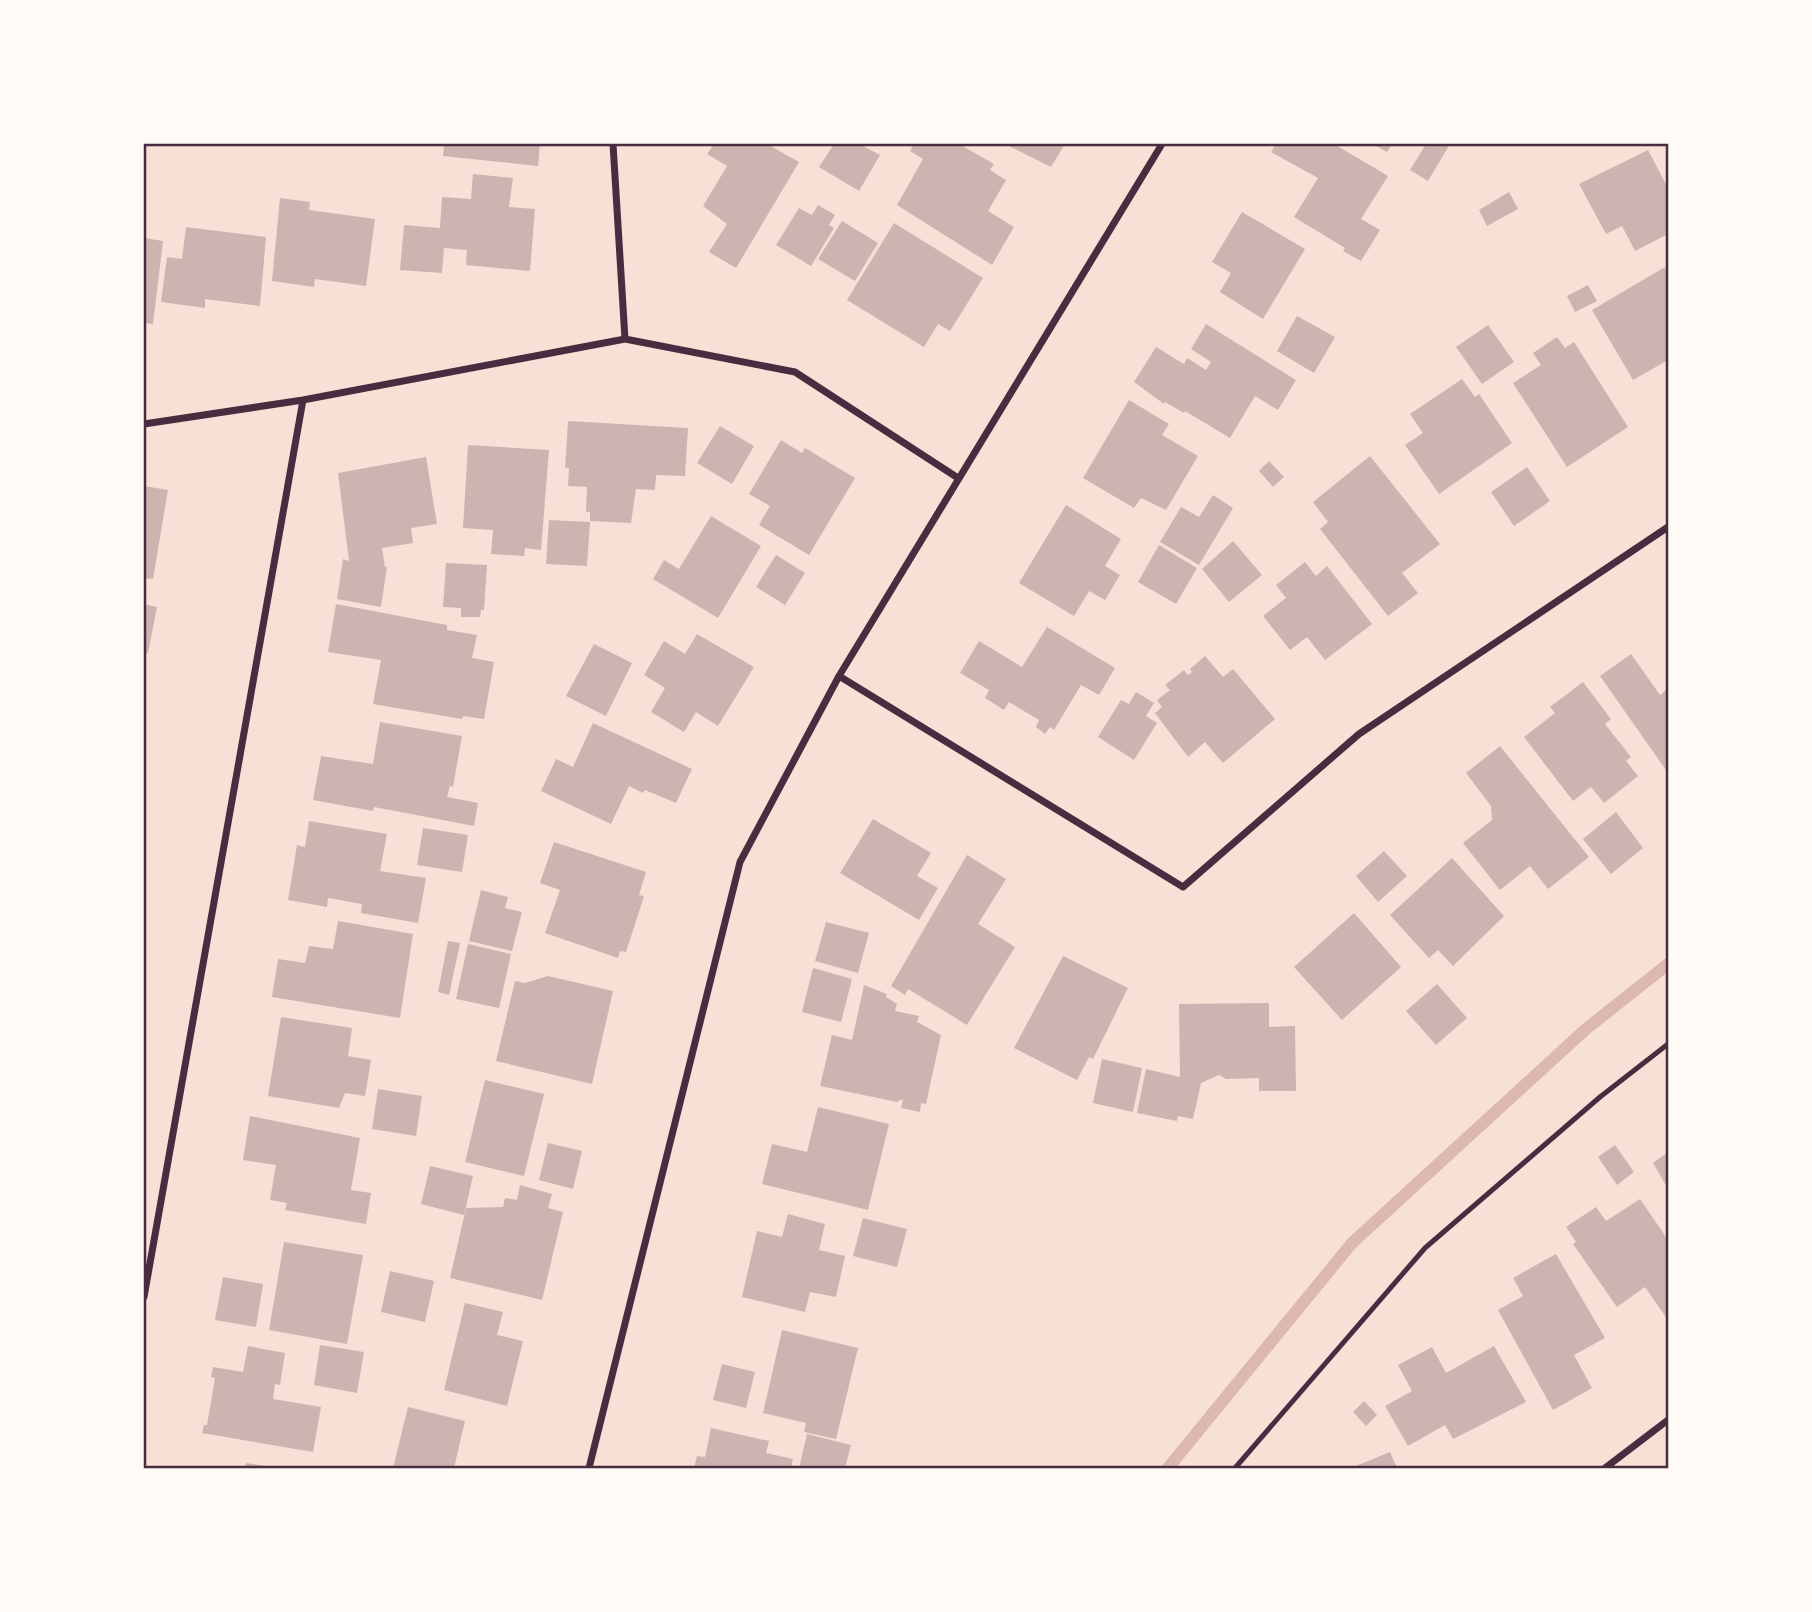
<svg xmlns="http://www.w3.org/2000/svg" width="1812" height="1612" viewBox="0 0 1812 1612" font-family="Helvetica,sans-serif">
<rect width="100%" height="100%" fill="#f7e1d7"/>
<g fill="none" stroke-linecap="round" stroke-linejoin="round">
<path stroke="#dcb8b0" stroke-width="12" d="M 1168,1468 L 1352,1243 L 1586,1029 L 1668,964"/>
</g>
<path fill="#ccb4b1" d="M 444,144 L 540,144 L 538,166 L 443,156 Z
M 714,144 L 767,144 L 799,162 L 736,268 L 709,252 L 727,224 L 703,206 L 727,166 L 707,154 Z
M 834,144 L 859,144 L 880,155 L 859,191 L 819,167 Z
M 914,144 L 959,144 L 994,164 L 990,170 L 1006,180 L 988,211 L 1014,227 L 992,265 L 897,205 L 923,159 L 910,151 Z
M 1005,144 L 1065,144 L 1051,167 Z
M 1276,144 L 1334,144 L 1388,176 L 1361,219 L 1380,230 L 1361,261 L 1343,251 L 1345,248 L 1294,217 L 1318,178 L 1271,152 Z
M 1372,144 L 1392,144 L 1387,152 Z
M 1426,144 L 1450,144 L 1428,181 L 1410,170 Z
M 1648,150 L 1668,188 L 1668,234 L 1635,251 L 1622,226 L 1606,234 L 1579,184 Z
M 473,174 L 513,178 L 509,207 L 535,209 L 530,271 L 466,265 L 467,250 L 444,248 L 442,273 L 400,270 L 404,225 L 440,228 L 442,197 L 471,199 Z
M 1509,192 L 1518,209 L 1487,226 L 1479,210 Z
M 280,198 L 310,202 L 309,210 L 375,219 L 366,286 L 315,279 L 314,287 L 272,281 Z
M 818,205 L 835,215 L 829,225 L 834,228 L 811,266 L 776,245 L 799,208 L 812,215 Z
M 1242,212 L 1305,249 L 1263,319 L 1220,292 L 1231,273 L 1212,262 Z
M 842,221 L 878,243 L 855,281 L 818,259 Z
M 894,223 L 983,278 L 950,331 L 938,324 L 924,347 L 847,300 Z
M 186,227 L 266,237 L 260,306 L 205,299 L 205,308 L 161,302 L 167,257 L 182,259 Z
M 144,238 L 163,241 L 153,324 L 144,323 Z
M 1665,267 L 1668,274 L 1668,360 L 1633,380 L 1592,310 Z
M 1588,285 L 1597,301 L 1575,312 L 1567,296 Z
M 1297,316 L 1335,337 L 1314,373 L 1277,351 Z
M 1206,324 L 1296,380 L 1278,410 L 1255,396 L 1230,438 L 1185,411 L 1184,413 L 1165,402 L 1164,404 L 1134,382 L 1156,347 L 1184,364 L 1187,358 L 1206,370 L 1211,362 L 1191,349 Z
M 1488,325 L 1514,362 L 1482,384 L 1456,347 Z
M 1557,337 L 1565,348 L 1574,342 L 1628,427 L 1567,467 L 1513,383 L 1541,365 L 1533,353 Z
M 1462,379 L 1475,397 L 1479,394 L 1512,443 L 1439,494 L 1405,445 L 1423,433 L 1410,414 Z
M 1129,400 L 1169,424 L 1162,435 L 1198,456 L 1166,510 L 1141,498 L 1134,508 L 1083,478 Z
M 568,421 L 688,428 L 685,476 L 656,475 L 655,490 L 636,489 L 631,523 L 590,521 L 590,512 L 586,512 L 587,487 L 568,486 L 569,468 L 565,468 Z
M 720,426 L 754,446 L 732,484 L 697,463 Z
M 781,440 L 802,453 L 805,448 L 855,478 L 809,555 L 759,525 L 770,506 L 749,494 Z
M 468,445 L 549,450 L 541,550 L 525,548 L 524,556 L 491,554 L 493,530 L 463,528 Z
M 1370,456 L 1440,544 L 1402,573 L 1418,593 L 1388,616 L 1320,529 L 1328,522 L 1313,502 Z
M 426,457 L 437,524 L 411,528 L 413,543 L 382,548 L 385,567 L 387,567 L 381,607 L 337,599 L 343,559 L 349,561 L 338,473 Z
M 1269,461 L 1284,477 L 1273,487 L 1259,471 Z
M 1527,467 L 1550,501 L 1514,526 L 1491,492 Z
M 144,486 L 168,490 L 153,579 L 144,578 Z
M 1213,495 L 1233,508 L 1199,565 L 1160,542 L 1181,507 L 1199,517 Z
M 1066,505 L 1121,539 L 1105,566 L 1120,575 L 1105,600 L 1089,591 L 1074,616 L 1019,583 Z
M 711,516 L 761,546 L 718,618 L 653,579 L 664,560 L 679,569 Z
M 549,520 L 590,522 L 587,566 L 546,564 Z
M 1233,541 L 1262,575 L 1229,602 L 1202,569 Z
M 1159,545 L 1197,568 L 1176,604 L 1138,582 Z
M 776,555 L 805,573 L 785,605 L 756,587 Z
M 1305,562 L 1316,576 L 1327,566 L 1372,624 L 1325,660 L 1307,637 L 1290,650 L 1263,616 L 1286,598 L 1276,585 Z
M 446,563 L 487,565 L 484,610 L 481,610 L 480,617 L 461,617 L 461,608 L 443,607 Z
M 144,604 L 157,607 L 148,653 L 144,653 Z
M 336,604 L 447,625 L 447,630 L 477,635 L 472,658 L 494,662 L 484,719 L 463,716 L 462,719 L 373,704 L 381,660 L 328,652 Z
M 1047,627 L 1115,668 L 1099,695 L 1081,685 L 1054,730 L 1050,727 L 1045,734 L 1036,727 L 1039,720 L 1009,702 L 1004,710 L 985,698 L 989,690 L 960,673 L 979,641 L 1022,667 Z
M 697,634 L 754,667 L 718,726 L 696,712 L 684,732 L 651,712 L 665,688 L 644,675 L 664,641 L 685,654 Z
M 594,644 L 632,663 L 606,716 L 566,696 Z
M 1631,654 L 1660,695 L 1668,688 L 1668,773 L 1600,676 Z
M 1205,656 L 1223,677 L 1233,669 L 1275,719 L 1223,763 L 1205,742 L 1188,757 L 1155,713 L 1162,707 L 1157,700 L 1170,690 L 1165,685 L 1184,670 L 1188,675 L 1192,672 L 1190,669 Z
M 1583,682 L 1611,719 L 1605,724 L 1631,757 L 1626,761 L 1638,776 L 1604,803 L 1591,787 L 1573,801 L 1524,737 L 1555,713 L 1550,707 Z
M 1136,692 L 1154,703 L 1146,716 L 1157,723 L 1134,760 L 1098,737 L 1121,700 L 1129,704 Z
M 380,722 L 462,736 L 453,787 L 450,786 L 447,797 L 478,803 L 474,826 L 374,807 L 373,811 L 313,800 L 321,756 L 373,764 Z
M 593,723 L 692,769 L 676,803 L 645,790 L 643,793 L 629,786 L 611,824 L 541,791 L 556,759 L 573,767 Z
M 1500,746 L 1589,857 L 1548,889 L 1530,866 L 1500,890 L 1463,843 L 1492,820 L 1491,806 L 1466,773 Z
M 1616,812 L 1643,848 L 1611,874 L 1583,839 Z
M 873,819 L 931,853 L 917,876 L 938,888 L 919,920 L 840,873 Z
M 309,821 L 387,834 L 380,871 L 426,878 L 418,923 L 361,913 L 362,904 L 328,898 L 327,907 L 288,900 L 297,845 L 305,847 Z
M 423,828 L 468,835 L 462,872 L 417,865 Z
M 554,842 L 646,872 L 639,895 L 644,896 L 626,952 L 620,951 L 618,958 L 545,933 L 560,890 L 540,883 Z
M 1384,851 L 1407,876 L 1378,902 L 1356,876 Z
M 967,855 L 1006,879 L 978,924 L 1015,947 L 967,1025 L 908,989 L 905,995 L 891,986 Z
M 1452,858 L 1504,916 L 1453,966 L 1438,950 L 1429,958 L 1390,915 Z
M 481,890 L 508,897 L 505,908 L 522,912 L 512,951 L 469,941 Z
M 1354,913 L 1401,967 L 1342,1020 L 1294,967 Z
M 338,921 L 413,934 L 400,1018 L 272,997 L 278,959 L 305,963 L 309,946 L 333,949 Z
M 826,922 L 869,933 L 858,973 L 815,961 Z
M 448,941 L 460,943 L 449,995 L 438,992 Z
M 468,944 L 511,954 L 499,1008 L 456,999 Z
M 1063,956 L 1128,988 L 1093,1059 L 1089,1057 L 1077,1080 L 1014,1048 Z
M 813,968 L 852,979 L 841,1022 L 802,1012 Z
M 548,976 L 613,991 L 592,1084 L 496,1061 L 515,981 L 525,983 Z
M 1437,984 L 1467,1018 L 1436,1045 L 1406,1011 Z
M 864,985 L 887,994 L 886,997 L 897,1004 L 895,1011 L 919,1016 L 917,1022 L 941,1035 L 926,1104 L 921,1103 L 920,1112 L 901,1108 L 903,1099 L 897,1102 L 820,1086 L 832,1035 L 852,1040 Z
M 1269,1003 L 1269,1027 L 1295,1026 L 1296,1091 L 1259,1091 L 1259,1078 L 1226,1079 L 1219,1075 L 1201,1083 L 1193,1119 L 1178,1116 L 1177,1121 L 1137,1113 L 1146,1069 L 1180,1077 L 1179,1004 Z
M 281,1017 L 352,1028 L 348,1056 L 371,1060 L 365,1096 L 345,1093 L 339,1108 L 268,1096 Z
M 1102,1059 L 1142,1068 L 1133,1112 L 1093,1103 Z
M 485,1080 L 544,1094 L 524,1176 L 465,1162 Z
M 378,1089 L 422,1096 L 416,1136 L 372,1129 Z
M 818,1107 L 889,1124 L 868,1210 L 762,1184 L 772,1144 L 807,1152 Z
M 250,1116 L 360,1138 L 351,1190 L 371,1193 L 366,1224 L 285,1210 L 287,1203 L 270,1200 L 276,1165 L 243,1160 Z
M 548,1143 L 582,1151 L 573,1189 L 539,1180 Z
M 1615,1145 L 1634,1172 L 1617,1185 L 1598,1157 Z
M 1668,1152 L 1668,1189 L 1653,1163 Z
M 430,1166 L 473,1176 L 464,1215 L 421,1204 Z
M 520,1185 L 552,1194 L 548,1208 L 563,1212 L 542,1300 L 450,1278 L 466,1208 L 503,1207 L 505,1198 L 517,1200 Z
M 1640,1199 L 1668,1240 L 1668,1320 L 1645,1287 L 1617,1307 L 1573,1244 L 1576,1242 L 1566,1227 L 1596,1207 L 1606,1221 Z
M 788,1214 L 825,1224 L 819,1250 L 845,1256 L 836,1297 L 810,1292 L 805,1312 L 742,1297 L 757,1231 L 782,1237 Z
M 863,1218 L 907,1229 L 897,1267 L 853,1256 Z
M 284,1242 L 363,1255 L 347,1344 L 269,1330 Z
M 1556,1254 L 1605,1338 L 1574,1355 L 1592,1388 L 1553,1410 L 1498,1310 L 1523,1296 L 1513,1278 Z
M 390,1271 L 434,1281 L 425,1322 L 381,1312 Z
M 223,1277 L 263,1284 L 256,1327 L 215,1320 Z
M 465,1303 L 503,1312 L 497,1335 L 523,1341 L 507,1406 L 444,1390 Z
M 782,1330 L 858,1348 L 836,1439 L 804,1432 L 806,1423 L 763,1413 Z
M 320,1345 L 364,1352 L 357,1393 L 314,1385 Z
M 248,1346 L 285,1353 L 280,1385 L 275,1384 L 273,1399 L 321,1407 L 313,1452 L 202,1433 L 204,1425 L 207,1425 L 215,1378 L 211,1377 L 213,1367 L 243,1372 Z
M 1494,1346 L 1526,1402 L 1453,1439 L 1445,1425 L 1408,1446 L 1385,1406 L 1412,1391 L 1398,1365 L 1432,1347 L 1446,1373 Z
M 722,1364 L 755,1372 L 746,1408 L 713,1400 Z
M 1364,1401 L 1377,1415 L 1366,1426 L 1353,1412 Z
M 408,1407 L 465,1421 L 454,1468 L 393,1468 Z
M 711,1428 L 769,1441 L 766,1453 L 793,1459 L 791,1468 L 694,1468 L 697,1456 L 705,1457 Z
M 807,1434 L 851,1445 L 845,1468 L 799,1468 Z
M 1390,1452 L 1397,1468 L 1351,1468 Z
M 246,1463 L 271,1467 L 271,1468 L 245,1468 Z"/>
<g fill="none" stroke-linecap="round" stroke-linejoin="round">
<path stroke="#4a2c40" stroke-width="5" d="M 1235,1468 L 1425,1248 L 1600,1097 L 1668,1044"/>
<path stroke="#4a2c40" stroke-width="7" d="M 613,144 L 625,339
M 144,424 L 303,400 L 625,339 L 795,372 L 958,478
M 839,676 L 1183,887 L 1359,734 L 1668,527
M 144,1297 L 303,400
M 589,1468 L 740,862 L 839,676 L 1162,144
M 1605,1468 L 1668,1420"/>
</g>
<rect width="1812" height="1612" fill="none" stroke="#fffaf5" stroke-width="290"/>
<rect x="145" y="145" width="1522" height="1322" fill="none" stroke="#4a2c40" stroke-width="2.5"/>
</svg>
